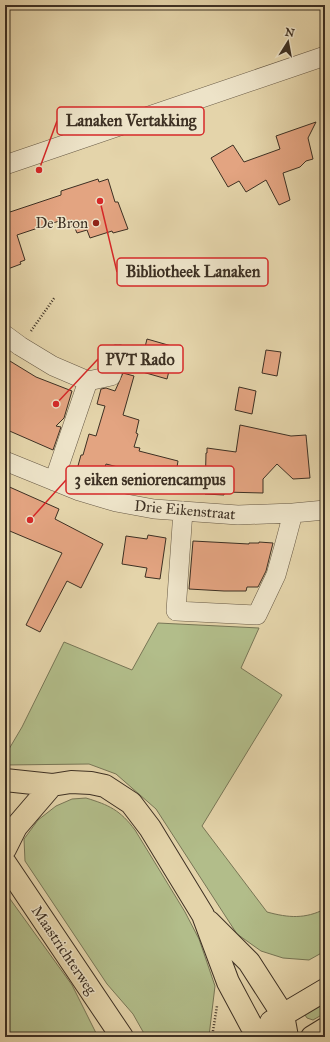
<svg xmlns="http://www.w3.org/2000/svg" width="330" height="1042" viewBox="0 0 330 1042" font-family="'IM FELL Great Primer',serif">
<rect width="100%" height="100%" fill="#e4d4aa"/>
<filter id="stains"><feTurbulence type="fractalNoise" baseFrequency=".005" numOctaves="4"/><feColorMatrix values="0 0 0 0 .2 0 0 0 0 .09 0 0 0 0 .02 0 0 0 .5 -.17"/></filter>
<radialGradient id="worn" r=".72"><stop offset=".6" stop-color="#630" stop-opacity="0"/><stop offset="1" stop-color="#630" stop-opacity=".3"/></radialGradient>
<path fill="#b2bd8a" stroke="#787656" d="M 158,623 L 259,628 L 241,668 L 282,695 L 202,826 L 267,912 C 289,918 305,919 325,909 L 325,951 L 309,960 L 283,958 L 261,951 L 237,934 L 156,809 L 116,774 L 89,764 L 5,765 L 5,748 L 9,749 L 22,727 L 64,642 L 132,670 Z
M 86,798 C 109,805 120,810 135,830 L 185,912 L 199,939 L 215,986 L 209,1036 L 207,1037 L 146,1037 L 133,1014 L 107,984 L 25,861 L 24,839 L 38,820 L 56,806 L 72,799 Z
M 5,892 L 72,985 L 98,1037 L 5,1037 Z
M 325,996 L 325,1013 L 313,1020 L 307,1018 L 303,1012 Z"/>
<path fill="#e3a481" stroke="#3d3023" d="M 316,122 L 308,138 L 313,159 L 306,161 L 300,167 L 283,173 L 290,200 L 279,205 L 266,180 L 246,192 L 239,181 L 228,187 L 211,158 L 233,145 L 244,162 L 280,149 L 276,136 Z
M 98,179 L 99,182 L 108,179 L 115,202 L 118,202 L 128,229 L 113,233 L 112,231 L 90,238 L 87,230 L 77,233 L 74,226 L 68,228 L 65,219 L 17,235 L 25,260 L 20,262 L 21,264 L 5,270 L 5,207 L 8,207 L 10,212 L 61,195 L 61,191 Z
M 147,339 L 175,347 L 167,379 L 139,371 Z
M 266,350 L 281,352 L 277,376 L 262,373 Z
M 5,358 L 36,377 L 72,391 L 64,418 L 56,426 L 61,427 L 53,450 L 5,429 Z
M 123,373 L 134,376 L 123,415 L 139,420 L 136,433 L 138,434 L 134,447 L 140,448 L 139,451 L 178,461 L 174,485 L 166,483 L 164,490 L 150,487 L 153,476 L 106,464 L 101,480 L 76,473 L 81,455 L 83,455 L 89,434 L 96,436 L 105,406 L 97,404 L 101,389 L 106,388 L 115,391 Z
M 239,387 L 256,391 L 252,414 L 235,410 Z
M 240,425 L 291,436 L 306,435 L 310,478 L 293,479 L 277,464 L 263,479 L 263,493 L 224,492 L 224,495 L 205,494 L 206,453 L 207,453 L 207,448 L 236,452 Z
M 5,485 L 59,509 L 55,519 L 103,544 L 81,588 L 67,581 L 40,632 L 26,625 L 62,553 L 5,529 Z
M 148,535 L 166,538 L 160,579 L 145,577 L 147,568 L 122,564 L 126,536 L 147,539 Z
M 193,541 L 249,544 L 249,543 L 259,543 L 259,542 L 273,543 L 266,571 L 258,587 L 247,587 L 246,591 L 224,591 L 189,589 Z"/>
<g fill="none" stroke-linecap="round" stroke-linejoin="round">
<defs>
<path id="minor" d="M 5,165 L 325,56
M 5,335 L 20,346 L 53,366 L 88,381 L 111,376 L 118,354
M 5,461 L 79,491 L 116,502 L 154,509 L 238,515 L 293,513 L 325,510
M 54,481 L 88,381
M 183,511 L 176,611 L 257,615 L 276,575 L 285,543 L 293,513"/>
<path id="major" d="M 5,780 L 52,785 L 71,782 L 91,783 L 105,786 L 131,803 L 150,828 L 203,915 L 228,982 L 251,1025 L 256,1031 L 266,1037
M 5,849 L 16,827 L 52,785
M 5,863 L 122,1037
M 209,922 L 249,962 L 283,1015 L 287,1037
M 271,1022 L 325,990
M 312,1037 L 325,1029"/>
</defs>
<use href="#minor" stroke="#675945" stroke-width="20"/>
<use href="#major" stroke="#3d3023" stroke-width="24"/>
<path stroke="#3d3023" stroke-width="2.5" stroke-dasharray="1 2" stroke-linecap="butt" d="M 31,331 L 55,297
M 212,1037 L 217,1006"/>
<use href="#minor" stroke="#ede3c8" stroke-width="19"/>
<use href="#major" stroke="#e4d4aa" stroke-width="22"/>
</g>
<circle fill="#8f2418" stroke="#ede3c8" stroke-width="1.5" cx="96" cy="223" r="4"/>
<g text-anchor="middle" stroke-width="3" stroke-linejoin="round" paint-order="stroke">
<g font-size="15" fill="#3d3023" stroke="#ede3c8" text-anchor="end">
<text x="88" y="228">De Bron</text>
</g>
<g font-size="15" fill="#3d3023" stroke="#ede3c8">
<text transform="translate(185 510) rotate(5)" y="5">Drie Eikenstraat</text>
<text transform="translate(64 950) rotate(56)" y="5">Maastrichterweg</text>
</g>
</g>
<path fill="none" stroke="#d62828" stroke-width="1.5" d="M39 170L57 121M100 201L117 272M56 404L98 359M30 520L66 480"/>
<g fill="#d62828" stroke="#ede3c8" stroke-width="1.5">
<circle cx="39" cy="170" r="4"/>
<circle cx="100" cy="201" r="4"/>
<circle cx="56" cy="404" r="4"/>
<circle cx="30" cy="520" r="4"/>
</g>
<g fill="#ede3c8" stroke="#d62828" stroke-width="1.5">
<rect x="57" y="107" width="147" height="28" rx="4"/>
<rect x="117" y="258" width="151" height="28" rx="4"/>
<rect x="98" y="345" width="85" height="28" rx="4"/>
<rect x="66" y="466" width="168" height="28" rx="4"/>
</g>
<g font-size="16" text-anchor="middle" font-weight="bold" fill="#3d3023">
<text x="131" y="126">Lanaken Vertakking</text>
<text x="193" y="277">Bibliotheek Lanaken</text>
<text x="140" y="365">PVT Rado</text>
<text x="150" y="485">3 eiken seniorencampus</text>
</g>
<rect width="330" height="1042" fill="none" stroke="#e4d4aa" stroke-width="20"/>
<rect x="6" y="6" width="318" height="1030" fill="none" stroke="#3d3023" stroke-width="2"/>
<rect x="10" y="10" width="310" height="1022" fill="none" stroke="#3d3023"/>
<g transform="translate(288 42) rotate(11)" stroke="#ede3c8" stroke-width="3" paint-order="stroke">
<path d="M0-3L7 15L0 10L-7 15Z" fill="#3d3023"/>
<text y="-6" font-size="11" font-weight="bold" text-anchor="middle" fill="#3d3023">N</text>
</g>
<rect width="100%" height="100%" filter="url(#stains)"/>
<rect width="100%" height="100%" fill="url(#worn)"/>
</svg>
